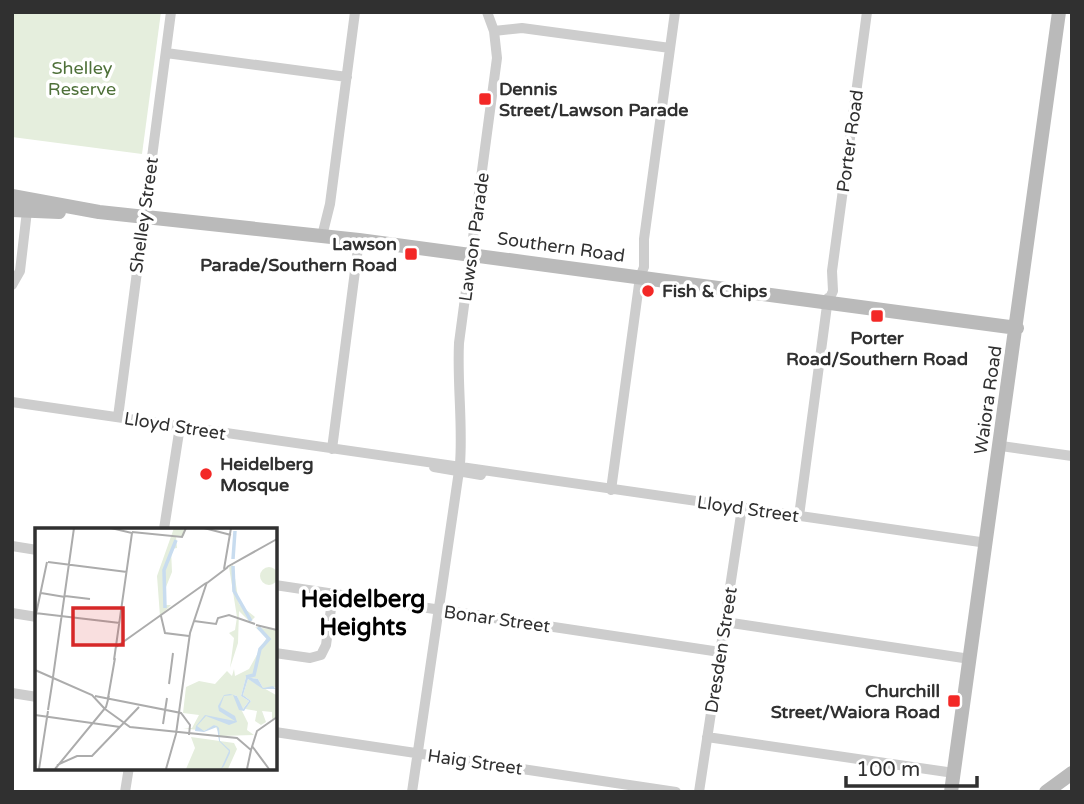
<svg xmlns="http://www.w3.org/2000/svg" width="1084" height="804" viewBox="0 0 1084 804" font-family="'Varela Round',sans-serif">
<rect width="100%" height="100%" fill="#fff"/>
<path fill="#e5eedd" d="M 12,12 L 161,12 L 142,154 L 12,137 Z"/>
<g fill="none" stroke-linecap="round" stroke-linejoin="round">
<path stroke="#cdcdcd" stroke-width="10" d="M 494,31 L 522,28 L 670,48
M 166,53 L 347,77
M 322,236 L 330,204 L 355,12
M 12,285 L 20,271 L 27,211
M 828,302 L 833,291 L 832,271 L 867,12
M 12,402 L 987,543
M 118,417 L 171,12
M 1001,446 L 1072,456
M 332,449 L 359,240
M 434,467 L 481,475
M 611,490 L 640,277 L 644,267 L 644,239 L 675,12
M 799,516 L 828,298
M 164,529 L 180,426
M 12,546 L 37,550
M 275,585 L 720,652
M 12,613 L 37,617
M 725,622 L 970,659
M 275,653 L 310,658 L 321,655 L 326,645 L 333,594
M 12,693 L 37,697
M 275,732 L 676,792
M 707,737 L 954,773
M 125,792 L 129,767
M 412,792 L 460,464 C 463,423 457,384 459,343 L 497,58 L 494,31 L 487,12
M 699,792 L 742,508"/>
<path stroke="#bababa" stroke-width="14" d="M 12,196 L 99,212 L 359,240 L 1017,328
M 12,210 L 59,212
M 951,792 L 1059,12
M 1046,792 L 1072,773"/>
</g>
<g fill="#f32826" stroke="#fff" stroke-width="2.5">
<rect x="478" y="92" width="14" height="14" rx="3.5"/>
<rect x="404" y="247" width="14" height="14" rx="3.5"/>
<circle cx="648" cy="291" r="7"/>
<rect x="870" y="309" width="14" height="14" rx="3.5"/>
<circle cx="206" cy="474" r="7"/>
<rect x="947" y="694" width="14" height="14" rx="3.5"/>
</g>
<g text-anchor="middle" stroke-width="7" stroke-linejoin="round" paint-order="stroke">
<g font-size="18" fill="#4e7039" stroke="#fff">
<text x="82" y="74">Shelley<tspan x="82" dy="21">Reserve</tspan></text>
</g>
<g font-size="18" font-weight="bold" fill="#303030" stroke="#fff" text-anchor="start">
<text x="499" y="95">Dennis<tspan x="499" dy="21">Street/Lawson Parade</tspan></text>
<text x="397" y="250" text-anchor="end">Lawson<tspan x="397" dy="21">Parade/Southern Road</tspan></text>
<text x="662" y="297">Fish &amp; Chips</text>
<text x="877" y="344" text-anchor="middle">Porter<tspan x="877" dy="21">Road/Southern Road</tspan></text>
<text x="220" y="470">Heidelberg<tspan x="220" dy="21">Mosque</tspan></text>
<text x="940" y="697" text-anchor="end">Churchill<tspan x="940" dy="21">Street/Waiora Road</tspan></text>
</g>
<g font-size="18" fill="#303030" stroke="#fff">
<text transform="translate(850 141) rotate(-82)" y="6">Porter Road</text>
<text transform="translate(144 215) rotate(-82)" y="6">Shelley Street</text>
<text transform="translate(474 237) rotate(-82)" y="6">Lawson Parade</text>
<text transform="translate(561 247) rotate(8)" y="6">Southern Road</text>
<text transform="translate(988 400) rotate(-82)" y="6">Waiora Road</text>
<text transform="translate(175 426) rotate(9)" y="6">Lloyd Street</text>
<text transform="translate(748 509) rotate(8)" y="6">Lloyd Street</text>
<text transform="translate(497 619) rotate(8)" y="6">Bonar Street</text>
<text transform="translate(721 650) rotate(-81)" y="6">Dresden Street</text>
<text transform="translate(475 762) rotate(8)" y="6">Haig Street</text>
</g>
<g font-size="24" font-weight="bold" fill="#000" stroke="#fff">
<text x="363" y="607">Heidelberg<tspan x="363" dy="28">Heights</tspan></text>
</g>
</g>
<g transform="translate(35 528)">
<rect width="242" height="242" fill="#fff"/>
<path d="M 139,0 L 150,2 L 149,8 L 141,8 L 142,20 L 136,21 L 137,44 L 129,64 L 130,77 L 136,77 L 125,88 L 122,48 ZM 198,37 L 204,76 L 220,89 L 215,94 L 204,83 L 203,115 L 195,140 L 199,110 L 194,105 L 200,102 L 202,89 L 194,39 ZM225 48a9 9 0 1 1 18 0a9 9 0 1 1-18 0ZM 220,99 L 241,102 L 241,159 L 228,160 L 223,151 L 211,149 L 206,168 L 214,173 L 207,182 L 202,168 L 199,167 L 213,195 L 212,202 L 219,207 L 185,208 L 180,197 L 169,203 L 148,200 L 157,200 L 164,187 L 148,185 L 151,159 L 164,153 L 180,156 L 192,143 L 197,148 L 199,141 L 200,148 L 214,141 L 232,109 ZM 213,151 L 241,167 L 241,189 L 237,191 L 237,184 L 227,183 L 231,194 L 226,197 L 220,193 L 222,183 L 210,181 L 216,173 L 208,167 ZM 156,209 L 199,215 L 202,221 L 193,241 L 151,241 L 160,220 Z" fill="#e5eedd"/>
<path d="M 211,149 L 223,151 L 228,160 L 238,158 L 241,161 L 228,161 L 213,151 L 208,167 L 216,173 L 209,183 L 204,182 L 198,167 L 189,168 L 185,179 L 200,188 L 202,194 L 194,197 L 171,188 L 162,198 L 169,203 L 179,197 L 182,198 L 184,200 L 185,213 L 195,222 L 195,225 L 189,238 L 186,241 L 194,223 L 184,213 L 182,199 L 169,204 L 160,203 L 161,198 L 170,187 L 200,193 L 184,183 L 183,178 L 189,167 L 195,166 L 202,168 L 208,181 L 214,173 L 206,168 Z" fill="#c8dcef"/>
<path fill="none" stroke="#c8dcef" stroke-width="3.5" d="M 198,31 L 200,3M 198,38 L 199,63 L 216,93M 130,80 L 129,42 L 141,12M 211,149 L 219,147 L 225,121 L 234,111 L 223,99"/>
<path fill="none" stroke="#acacac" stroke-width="2" d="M 76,0 L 97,5 L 79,132M 169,0 L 196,7M 97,4 L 147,9 L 151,0M 13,34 L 92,44M 192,39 L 242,11M 189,41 L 196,0M 172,55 L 193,39M 6,65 L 30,69M 30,68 L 55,71M 0,85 L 85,95M 126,88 L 130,105 L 154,108M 0,91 L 12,34M 159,93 L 181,96 L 183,90 L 194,87 L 220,96M 221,97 L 242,102M 81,119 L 171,55M 0,142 L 57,167 L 69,180M 18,149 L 39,0M 134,156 L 138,125M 60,168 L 146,185 L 155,197 L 154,207M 73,170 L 80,130M 70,181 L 95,199 L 202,210 L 216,222 L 212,241M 13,182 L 18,150M 0,187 L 85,199M 128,196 L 132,170M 141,206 L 155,105 L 172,54M 217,218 L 234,241M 216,222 L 222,203 L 242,189M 22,237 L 42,228 L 57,228 L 104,179M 4,241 L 13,183M 20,241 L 71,179 L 74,168M 131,241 L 141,206"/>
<path fill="#d62828" fill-opacity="0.15" stroke="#d62828" stroke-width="3.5" d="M 38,80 L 88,80 L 88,117 L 38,117 Z"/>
<rect width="242" height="242" fill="none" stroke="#303030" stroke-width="3.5"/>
</g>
<rect width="1084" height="804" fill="none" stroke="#303030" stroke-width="28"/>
<path d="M846 776v10h131v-10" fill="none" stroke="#303030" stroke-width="3.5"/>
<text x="856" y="776" font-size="21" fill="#303030" stroke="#ffffff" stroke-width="5" paint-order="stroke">100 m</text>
</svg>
